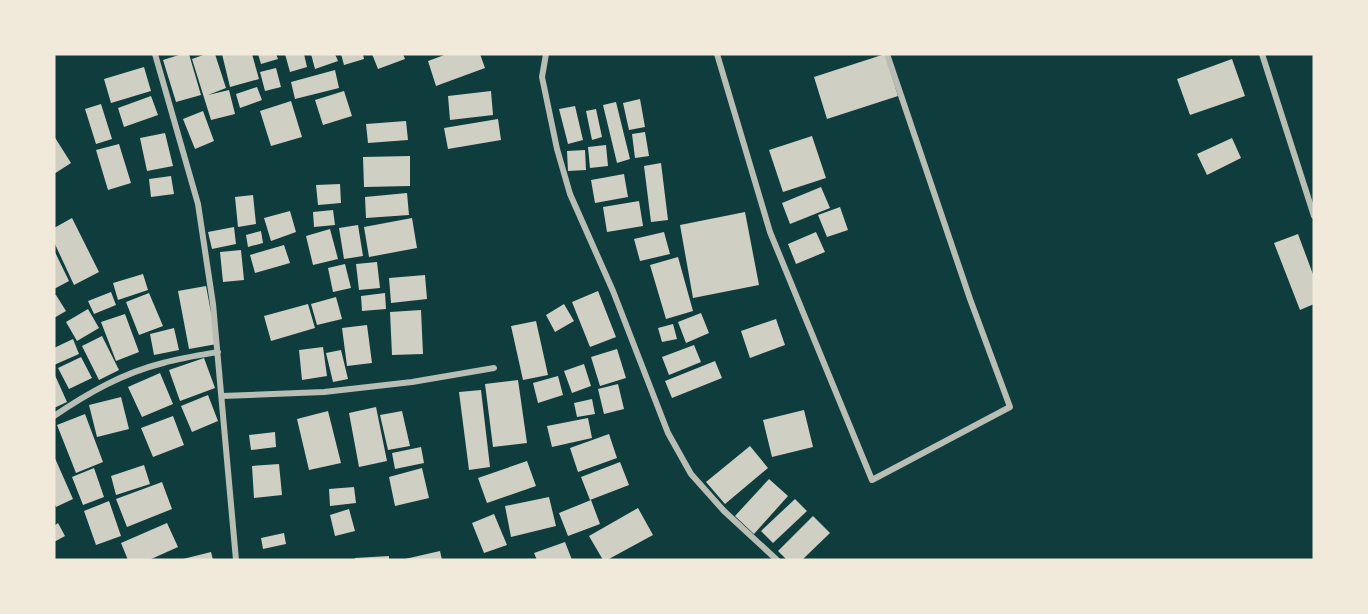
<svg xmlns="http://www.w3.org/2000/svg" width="1368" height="614" viewBox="0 0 1368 614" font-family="'IBM Plex Sans',sans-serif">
<rect width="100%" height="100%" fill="#0f3d3e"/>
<path fill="#cfcfc3" d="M 182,54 L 189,54 L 201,95 L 176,102 L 163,60 Z
M 206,54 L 215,54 L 226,88 L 208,95 L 229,90 L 235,114 L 211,120 L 192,59 Z
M 222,54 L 252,54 L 259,79 L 230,87 Z
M 258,54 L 276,54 L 278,59 L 261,64 Z
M 285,54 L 304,54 L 307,67 L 290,72 Z
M 311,54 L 335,54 L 338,61 L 315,69 Z
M 341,54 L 363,54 L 364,59 L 344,65 Z
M 372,54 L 403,54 L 405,59 L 378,69 Z
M 447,54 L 480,54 L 485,68 L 436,86 L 428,61 Z
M 885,54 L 898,96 L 827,119 L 814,77 Z
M 1232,59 L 1245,96 L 1190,115 L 1177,79 Z
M 144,67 L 151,91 L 111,103 L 104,79 Z
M 276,68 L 281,87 L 265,91 L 260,72 Z
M 335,70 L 339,88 L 295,99 L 291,82 Z
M 257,87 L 262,100 L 240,108 L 236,94 Z
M 344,91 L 352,116 L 323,125 L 315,100 Z
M 491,91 L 493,115 L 450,120 L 448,96 Z
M 151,96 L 158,115 L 124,127 L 118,108 Z
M 640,99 L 645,127 L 629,130 L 623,103 Z
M 291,101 L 302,137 L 271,146 L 260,111 Z
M 616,102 L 630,159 L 617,163 L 603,105 Z
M 101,104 L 112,139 L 96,144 L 85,109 Z
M 575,106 L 583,140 L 568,144 L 559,109 Z
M 596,109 L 602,137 L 592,140 L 586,111 Z
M 203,111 L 214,141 L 195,149 L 183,119 Z
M 498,119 L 501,140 L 448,149 L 444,128 Z
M 406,121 L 408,140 L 368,143 L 366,124 Z
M 645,132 L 649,156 L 635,158 L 632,134 Z
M 165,133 L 173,166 L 147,171 L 140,138 Z
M 54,136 L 71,163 L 54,174 Z
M 812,136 L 826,178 L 783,192 L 769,150 Z
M 1232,138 L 1241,158 L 1207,175 L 1197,154 Z
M 119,144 L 131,183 L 108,190 L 96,150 Z
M 606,145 L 608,166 L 590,168 L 588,147 Z
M 585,150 L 586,170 L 568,171 L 567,151 Z
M 410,156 L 410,186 L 364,187 L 363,157 Z
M 661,163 L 668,220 L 651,222 L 644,166 Z
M 624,174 L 628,197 L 595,203 L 591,180 Z
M 171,176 L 174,194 L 151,197 L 149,179 Z
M 340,184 L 341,203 L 318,205 L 316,185 Z
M 821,187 L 830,208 L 790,224 L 782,203 Z
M 407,193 L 409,215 L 366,218 L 365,197 Z
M 253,195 L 256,224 L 238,227 L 235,197 Z
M 639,201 L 643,226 L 607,232 L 603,207 Z
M 840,207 L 848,230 L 827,237 L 818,215 Z
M 333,210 L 335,225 L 314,227 L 313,212 Z
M 290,211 L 296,232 L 271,241 L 264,218 Z
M 745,212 L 759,285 L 693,298 L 680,225 Z
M 72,218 L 99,272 L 74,285 L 54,242 L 54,228 Z
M 412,218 L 417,248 L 369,257 L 364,227 Z
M 358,225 L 363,256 L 344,259 L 339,228 Z
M 234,227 L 236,244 L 212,249 L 208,232 Z
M 330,229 L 338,259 L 313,265 L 306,236 Z
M 261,231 L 263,243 L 248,247 L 246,235 Z
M 664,232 L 670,254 L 640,261 L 634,239 Z
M 816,232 L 825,252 L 796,264 L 788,244 Z
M 1298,234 L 1314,277 L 1314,304 L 1300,310 L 1274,243 Z
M 284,245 L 290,263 L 255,273 L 250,255 Z
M 54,250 L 69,281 L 54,289 Z
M 241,250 L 244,280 L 223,282 L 220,252 Z
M 678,257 L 693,311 L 666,319 L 650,265 Z
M 377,262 L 380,288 L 359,290 L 356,264 Z
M 345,264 L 351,288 L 333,292 L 328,268 Z
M 143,274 L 148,290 L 118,300 L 113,283 Z
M 425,275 L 427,299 L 391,303 L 389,278 Z
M 206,286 L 217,344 L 189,349 L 178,291 Z
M 598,291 L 616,337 L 590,347 L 572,302 Z
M 111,292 L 116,305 L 94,314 L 88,301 Z
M 149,293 L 163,326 L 139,335 L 126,302 Z
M 385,293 L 386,309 L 362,311 L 361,296 Z
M 56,295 L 66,311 L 54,318 L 54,296 Z
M 336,297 L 342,319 L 317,325 L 311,304 Z
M 308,304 L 315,328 L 271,341 L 264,316 Z
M 564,304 L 574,321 L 555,332 L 546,315 Z
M 88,309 L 99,328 L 77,341 L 66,322 Z
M 421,310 L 423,354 L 392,355 L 390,312 Z
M 701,313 L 709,333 L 686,343 L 678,322 Z
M 125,314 L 139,352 L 116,361 L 101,322 Z
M 776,319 L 785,345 L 750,358 L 741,331 Z
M 536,321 L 548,375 L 523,380 L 511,326 Z
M 673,324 L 677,339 L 662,342 L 658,328 Z
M 367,325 L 372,363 L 347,366 L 342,328 Z
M 174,328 L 179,350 L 154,355 L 150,334 Z
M 102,336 L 119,370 L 99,380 L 82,346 Z
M 73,339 L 79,354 L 54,365 L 54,348 Z
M 694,345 L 701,362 L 669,375 L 662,357 Z
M 323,347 L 327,376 L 302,380 L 299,350 Z
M 617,349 L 626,378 L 600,386 L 591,357 Z
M 341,350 L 348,379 L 333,382 L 326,353 Z
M 81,357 L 92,378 L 69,389 L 58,368 Z
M 204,358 L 215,388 L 180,401 L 169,370 Z
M 715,361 L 722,378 L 672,398 L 665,381 Z
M 584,364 L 591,386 L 572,393 L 564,371 Z
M 54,373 L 67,402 L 54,408 Z
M 160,373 L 173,404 L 142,417 L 128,387 Z
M 558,376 L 563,395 L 538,403 L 533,383 Z
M 518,380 L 527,443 L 493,447 L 485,384 Z
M 618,384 L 624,409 L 604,414 L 598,389 Z
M 481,390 L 490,467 L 469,470 L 459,392 Z
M 208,395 L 218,421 L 192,432 L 181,406 Z
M 121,397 L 129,429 L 97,437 L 89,405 Z
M 592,399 L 595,414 L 577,417 L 574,403 Z
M 376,407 L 387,461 L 359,467 L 349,413 Z
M 804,410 L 813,447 L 772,457 L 763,420 Z
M 328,411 L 341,463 L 309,470 L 297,419 Z
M 402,411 L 410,446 L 388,450 L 380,415 Z
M 85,414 L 103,462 L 76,473 L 57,425 Z
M 173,416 L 184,445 L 153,457 L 141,428 Z
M 588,418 L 592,438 L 552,447 L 547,426 Z
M 275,432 L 276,447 L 251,450 L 249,435 Z
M 609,434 L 617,458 L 578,472 L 570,448 Z
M 750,446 L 768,468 L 725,504 L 706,482 Z
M 421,447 L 424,463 L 395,469 L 392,453 Z
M 54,456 L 73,499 L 56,507 L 54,502 Z
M 527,461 L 536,486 L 487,503 L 478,478 Z
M 620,462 L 629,485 L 590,500 L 581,477 Z
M 279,464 L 282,495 L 254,498 L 252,466 Z
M 144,465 L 150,484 L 116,495 L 111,476 Z
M 94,468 L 104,497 L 83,505 L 72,477 Z
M 422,468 L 429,498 L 395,506 L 389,477 Z
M 769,479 L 788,496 L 754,534 L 735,516 Z
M 162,482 L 172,509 L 127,527 L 116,499 Z
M 354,487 L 356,503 L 330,506 L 329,489 Z
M 549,497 L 556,526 L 511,537 L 505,506 Z
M 795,499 L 807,511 L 773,543 L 761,531 Z
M 591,500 L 600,524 L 568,536 L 559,513 Z
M 109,501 L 121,536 L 96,545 L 84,511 Z
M 638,508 L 653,535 L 607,560 L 603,560 L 589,536 Z
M 349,509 L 355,531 L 335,536 L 330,515 Z
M 494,514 L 507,545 L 484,553 L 472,523 Z
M 813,516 L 830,533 L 802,560 L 787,560 L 778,551 Z
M 58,523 L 65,536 L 54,542 L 54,526 Z
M 167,523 L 178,547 L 149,560 L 128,560 L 121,543 Z
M 284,533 L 286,544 L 263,549 L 261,538 Z
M 565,542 L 572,560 L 537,560 L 534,553 Z
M 440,551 L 442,560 L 406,560 L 405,559 Z
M 211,552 L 213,560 L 183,560 L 183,559 Z
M 389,556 L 389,560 L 355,560 L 355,558 Z"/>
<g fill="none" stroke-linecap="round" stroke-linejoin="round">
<path stroke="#b8beb3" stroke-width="6" d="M 155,54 L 198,204 L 213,304 L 236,560
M 546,54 L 542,77 L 557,149 L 570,194 L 613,291 L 668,433 L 691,474 L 724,511 L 777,560
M 717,54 L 770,232 L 872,480 L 1010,407 L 970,299 L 887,54
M 1262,54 L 1314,216
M 222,396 L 324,392 L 412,382 L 494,368
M 54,416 C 88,393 123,373 163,363 C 181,358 200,355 218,352"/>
</g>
<rect width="1368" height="614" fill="none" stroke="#f1e9da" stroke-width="111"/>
</svg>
